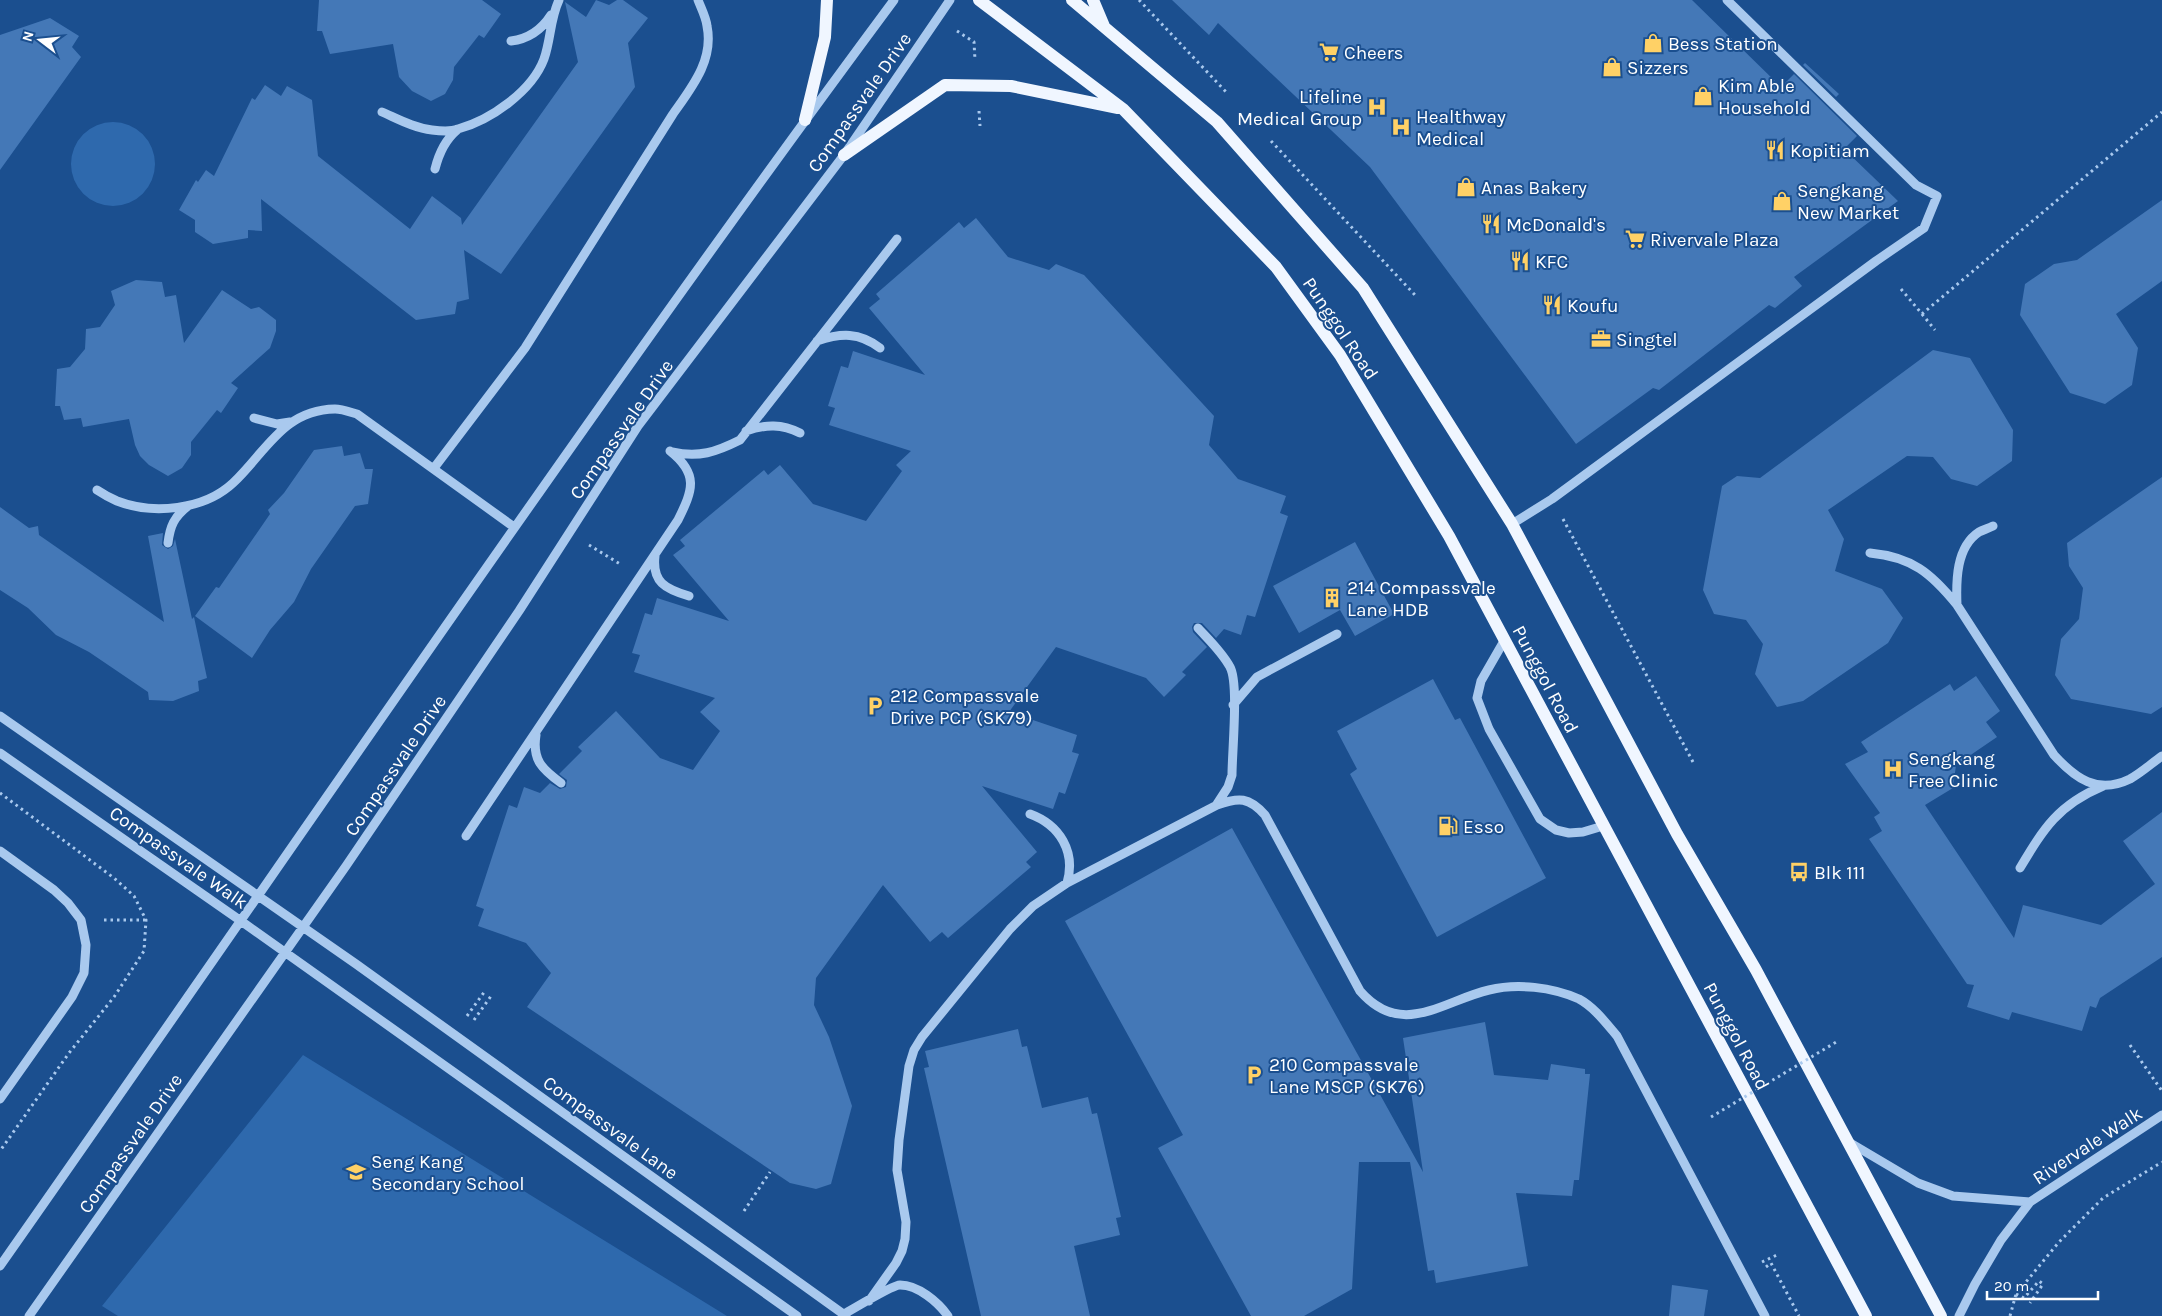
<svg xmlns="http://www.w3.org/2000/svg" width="2162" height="1316" viewBox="0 0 2162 1316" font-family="Karla,sans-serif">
<rect width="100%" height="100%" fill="#1b4f8f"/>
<path fill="#2e69ad" d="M71 164a42 42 0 1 1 84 0a42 42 0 1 1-84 0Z
M 303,1055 L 727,1316 L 118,1316 L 102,1306 Z"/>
<path fill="#4478b7" d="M 319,0 L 482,0 L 501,14 L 484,38 L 479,35 L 454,67 L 453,80 L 445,94 L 431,101 L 412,91 L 399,77 L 393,44 L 330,54 L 322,31 L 317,31 Z
M 596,0 L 609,5 L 617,0 L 623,0 L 648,18 L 628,43 L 635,87 L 501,274 L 464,250 L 469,299 L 457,302 L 455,314 L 416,320 L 261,199 L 262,231 L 248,230 L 248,238 L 213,244 L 195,232 L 195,220 L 179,210 L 196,180 L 198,182 L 206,170 L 214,176 L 252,98 L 255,100 L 265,85 L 281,96 L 287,86 L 312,100 L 318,156 L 410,229 L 432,196 L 461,218 L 462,225 L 578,62 L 565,2 L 586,17 Z
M 1172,0 L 1692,0 L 1781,87 L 1794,74 L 1857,136 L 1844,149 L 1898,201 L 1794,277 L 1802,286 L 1775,308 L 1769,305 L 1659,390 L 1653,388 L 1576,444 L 1370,167 L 1218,23 L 1209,35 Z
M 50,18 L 79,36 L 72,47 L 81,57 L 0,170 L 0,35 Z
M 1805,63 L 1839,94 L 1836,97 L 1803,65 Z
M 2162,200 L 2162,281 L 2116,314 L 2138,348 L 2132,385 L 2105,404 L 2070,393 L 2020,315 L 2025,284 L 2054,264 L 2077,260 Z
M 976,218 L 1008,257 L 1049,270 L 1056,264 L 1084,275 L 1214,416 L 1209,445 L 1238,479 L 1286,496 L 1280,513 L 1288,516 L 1255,617 L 1247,615 L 1241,635 L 1224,629 L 1216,638 L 1202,623 L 1194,623 L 1192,627 L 1193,632 L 1207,647 L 1182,672 L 1186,675 L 1164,697 L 1146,678 L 1056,647 L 1009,712 L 1077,735 L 1072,752 L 1079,754 L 1065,794 L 1059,792 L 1053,809 L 982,786 L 1037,852 L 1026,862 L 1031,867 L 948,938 L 942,932 L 930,942 L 883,885 L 816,978 L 814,1005 L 829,1037 L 852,1106 L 831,1184 L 816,1189 L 790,1183 L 527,1007 L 551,973 L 526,943 L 478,926 L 484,909 L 476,906 L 509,805 L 517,808 L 524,787 L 540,793 L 550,783 L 560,789 L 566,787 L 567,780 L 559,774 L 582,751 L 578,747 L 616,711 L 660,758 L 693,770 L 720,731 L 700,712 L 715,698 L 634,672 L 640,655 L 632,653 L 645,613 L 652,615 L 657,598 L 729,621 L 673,555 L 685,546 L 680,540 L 764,470 L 768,475 L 780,465 L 813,504 L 866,521 L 902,471 L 896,465 L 911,451 L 829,425 L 835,408 L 828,406 L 841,366 L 848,368 L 853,351 L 925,375 L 869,308 L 880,299 L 876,294 L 959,222 L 964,228 Z
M 136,280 L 162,282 L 165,297 L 176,295 L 184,343 L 222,290 L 251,309 L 259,307 L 276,320 L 276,331 L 270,348 L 231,383 L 238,388 L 221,413 L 217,410 L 191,442 L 191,455 L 182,468 L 168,476 L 149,465 L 140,456 L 135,445 L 129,419 L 83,427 L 81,418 L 64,420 L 60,406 L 55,406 L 57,369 L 70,367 L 85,349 L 86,329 L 100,327 L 115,305 L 111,291 Z
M 1933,350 L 1970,358 L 2013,430 L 2012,461 L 1977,486 L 1951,479 L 1933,457 L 1907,456 L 1828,510 L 1844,539 L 1835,571 L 1882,589 L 1903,618 L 1888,643 L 1803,701 L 1777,707 L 1755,674 L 1763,644 L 1746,620 L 1714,614 L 1703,590 L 1722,486 L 1737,476 L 1760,478 Z
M 342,446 L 344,456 L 360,453 L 365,469 L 373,469 L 368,504 L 355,506 L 311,569 L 294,602 L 270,630 L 252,658 L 195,616 L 216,587 L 219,588 L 270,514 L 268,510 L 284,493 L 314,450 Z
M 2162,477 L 2162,707 L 2151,714 L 2071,699 L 2055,675 L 2061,639 L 2079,619 L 2083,588 L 2069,566 L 2067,543 Z
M 0,507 L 29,528 L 38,526 L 39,535 L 164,622 L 148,536 L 163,533 L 162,545 L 168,549 L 173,546 L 175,539 L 192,619 L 194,617 L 207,678 L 198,681 L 199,691 L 173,701 L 149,700 L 148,692 L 89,652 L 56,635 L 28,608 L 0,590 Z
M 1355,542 L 1394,614 L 1355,636 L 1340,610 L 1299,633 L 1273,586 Z
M 1976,676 L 2000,711 L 1986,722 L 1997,737 L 1956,765 L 1953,788 L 1925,805 L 2014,938 L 2023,905 L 2101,925 L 2155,884 L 2123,841 L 2162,812 L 2162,957 L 2100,998 L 2096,1008 L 2090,1006 L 2082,1031 L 2012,1012 L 2009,1020 L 1967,1007 L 1974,985 L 1967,984 L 1869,839 L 1882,831 L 1874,817 L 1880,813 L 1845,764 L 1868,752 L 1861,742 L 1950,684 L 1954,691 Z
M 1433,679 L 1455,720 L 1460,718 L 1546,878 L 1437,937 L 1350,774 L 1357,769 L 1337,731 Z
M 1232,828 L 1423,1172 L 1403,1038 L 1485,1022 L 1494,1075 L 1548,1080 L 1551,1064 L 1585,1069 L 1585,1074 L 1590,1074 L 1579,1180 L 1574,1180 L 1572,1196 L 1516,1193 L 1528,1266 L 1436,1283 L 1434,1270 L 1428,1271 L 1410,1162 L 1359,1162 L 1352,1289 L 1304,1316 L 1251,1316 L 1158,1148 L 1183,1135 L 1065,921 Z
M 1018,1029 L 1022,1047 L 1027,1046 L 1042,1108 L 1088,1097 L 1092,1114 L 1097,1113 L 1121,1217 L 1116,1218 L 1120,1235 L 1074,1246 L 1090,1316 L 981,1316 L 924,1068 L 929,1067 L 925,1051 Z
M 1672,1285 L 1708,1290 L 1704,1316 L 1669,1316 Z"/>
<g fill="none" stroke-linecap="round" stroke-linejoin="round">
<path stroke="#a9c9ee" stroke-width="3" stroke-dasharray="2.5 4" stroke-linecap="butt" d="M 1139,0 L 1228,94
M 957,31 L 974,42 L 975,60
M 979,111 L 980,126
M 1271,141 L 1415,295
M 1901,289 L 1922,314 L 2162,112
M 1922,314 L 1935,330
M 1563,519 L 1693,762
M 589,545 L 620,564
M 0,793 L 114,878 L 134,896 L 146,920 L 144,951 L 114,997 L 69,1053 L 0,1151
M 104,920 L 146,920
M 467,1016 L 485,991
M 474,1020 L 491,996
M 2130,1045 L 2162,1091
M 744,1211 L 770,1172
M 1762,1262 L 1777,1255
M 1766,1267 L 1771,1263 L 1799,1316
M 2016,1294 L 2024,1298 L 2039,1281 L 2043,1284 L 2030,1303
M 2010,1316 L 2016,1294 L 2059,1242 L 2103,1198 L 2162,1162"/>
<path stroke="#a9c9ee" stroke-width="9" d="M 511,41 C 528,39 542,29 551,15
M 382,112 C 398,119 414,128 432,130 C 439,131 451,132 458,129 C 491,120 532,91 544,59 C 551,39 550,19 559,0
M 435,169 C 439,153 445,140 457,130
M 817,341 C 841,333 859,332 880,348
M 254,418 L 277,424 L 290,422
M 746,431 C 766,424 782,424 800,433
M 672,452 C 699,458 716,452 740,440 L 897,239
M 434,468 L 525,348 L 673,114 C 692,87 714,60 707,26 C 706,17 701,8 698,0
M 97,490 C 103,494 110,498 117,501 C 153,515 204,510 233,483 C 266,452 283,410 335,409 C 342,409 350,412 357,414 L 514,527
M 1512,524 L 1552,499 L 1876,261 L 1924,228 L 1937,196 L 1916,185 L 1727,0
M 168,543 C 170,526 174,517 188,506
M 1870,553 C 1912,557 1931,573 1957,605 L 2054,755 C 2075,778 2097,795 2130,779 C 2141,773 2152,763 2162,756
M 655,556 C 652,582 665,589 689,596
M 1957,605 C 1956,581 1956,547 1979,532 C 1983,530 1989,528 1993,526
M 1198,628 C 1209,640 1222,652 1230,667 C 1239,683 1232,752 1232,775 L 1228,787 L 1217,804
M 1504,641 L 1481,681 L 1477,698 L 1489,729 L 1540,819 L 1556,830 L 1569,833 L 1583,832 L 1603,826
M 1233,705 L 1257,677 L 1337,634
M 0,716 L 356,964 L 846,1316
M 536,735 C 532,760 542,769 561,783
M 0,753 L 241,921 L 797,1316
M 1030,814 C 1060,825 1076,852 1067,883
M 466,836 L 678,520 C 693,490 699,474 670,451
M 0,851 L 54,890 L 68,903 L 81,920 L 86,945 L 84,973 L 72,997 L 0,1099
M 2020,868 C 2044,828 2058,805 2103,786
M 1847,1141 L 1918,1183 L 1953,1196 L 2030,1202
M 0,1266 C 297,843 586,415 894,0
M 869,1301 L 896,1263 L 902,1251 L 905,1239 L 906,1222 L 897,1170 L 899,1140 L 909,1066 L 914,1050 L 922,1037 L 1010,929 L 1033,906 L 1067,883 L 1217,805 C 1239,797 1249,797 1265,815 L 1360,991 C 1402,1039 1442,1001 1489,990 C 1517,983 1552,987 1579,999 C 1594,1007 1606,1023 1617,1036 L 1765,1316
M 844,1314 C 855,1308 892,1285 900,1285 C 918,1285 938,1302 948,1316
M 29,1316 L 346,866 L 519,611 L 638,426 L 844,155 L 950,0
M 1959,1316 L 1975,1284 L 2001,1240 L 2030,1202 L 2162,1115"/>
<path stroke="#f0f6ff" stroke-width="12" d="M 979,0 L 1123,109 L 1276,267 L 1340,355 L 1449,536 L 1866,1316
M 1072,0 L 1217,122 L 1363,288 L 1512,524 L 1677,834 L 1756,970 L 1941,1316
M 1093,0 L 1104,26
M 805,120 L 825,37 L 827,0
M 844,155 L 945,85 L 1011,86 L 1118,108"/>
<path stroke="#a9c9ee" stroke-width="3" stroke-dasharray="2.5 4" stroke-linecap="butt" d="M 1711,1117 L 1838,1041"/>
</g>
<defs>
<symbol id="shop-bare" viewBox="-9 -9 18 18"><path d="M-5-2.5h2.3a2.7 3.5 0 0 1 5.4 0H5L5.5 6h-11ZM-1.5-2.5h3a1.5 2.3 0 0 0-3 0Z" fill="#ffd166" stroke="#1b4f8f" stroke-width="2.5" paint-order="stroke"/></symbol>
<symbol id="supermarket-bare" viewBox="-9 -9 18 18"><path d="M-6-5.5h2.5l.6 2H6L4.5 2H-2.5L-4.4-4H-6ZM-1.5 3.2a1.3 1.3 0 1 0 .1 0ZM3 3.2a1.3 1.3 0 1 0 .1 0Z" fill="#ffd166" stroke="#1b4f8f" stroke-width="2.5" paint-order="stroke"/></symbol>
<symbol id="hospital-bare" viewBox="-9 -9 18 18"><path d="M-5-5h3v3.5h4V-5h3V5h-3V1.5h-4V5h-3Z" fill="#ffd166" stroke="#1b4f8f" stroke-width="2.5" paint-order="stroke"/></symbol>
<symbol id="restaurant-bare" viewBox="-9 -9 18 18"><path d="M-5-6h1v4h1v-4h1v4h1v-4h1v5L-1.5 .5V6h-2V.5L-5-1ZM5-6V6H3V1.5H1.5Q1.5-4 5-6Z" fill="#ffd166" stroke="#1b4f8f" stroke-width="2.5" paint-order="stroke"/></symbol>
<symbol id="office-bare" viewBox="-9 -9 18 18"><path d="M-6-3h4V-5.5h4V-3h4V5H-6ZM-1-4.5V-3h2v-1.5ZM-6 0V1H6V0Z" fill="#ffd166" stroke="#1b4f8f" stroke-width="2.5" paint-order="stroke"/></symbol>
<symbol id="building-bare" viewBox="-9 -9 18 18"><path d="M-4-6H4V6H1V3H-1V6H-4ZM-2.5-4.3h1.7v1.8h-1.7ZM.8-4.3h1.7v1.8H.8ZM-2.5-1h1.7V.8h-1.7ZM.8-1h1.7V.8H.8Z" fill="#ffd166" stroke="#1b4f8f" stroke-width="2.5" paint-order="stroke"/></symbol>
<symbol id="parking-bare" viewBox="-9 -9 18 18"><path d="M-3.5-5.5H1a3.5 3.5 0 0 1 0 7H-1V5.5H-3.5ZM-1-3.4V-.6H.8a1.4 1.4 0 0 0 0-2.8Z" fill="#ffd166" stroke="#1b4f8f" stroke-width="2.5" paint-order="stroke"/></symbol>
<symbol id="fuel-bare" viewBox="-9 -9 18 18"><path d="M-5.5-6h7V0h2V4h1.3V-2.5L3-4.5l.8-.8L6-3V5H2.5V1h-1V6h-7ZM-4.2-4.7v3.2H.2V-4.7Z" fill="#ffd166" stroke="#1b4f8f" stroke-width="2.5" paint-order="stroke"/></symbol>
<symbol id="bus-bare" viewBox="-9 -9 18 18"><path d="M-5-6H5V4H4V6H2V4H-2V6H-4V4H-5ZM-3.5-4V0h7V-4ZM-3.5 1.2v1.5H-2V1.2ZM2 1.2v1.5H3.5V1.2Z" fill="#ffd166" stroke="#1b4f8f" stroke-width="2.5" paint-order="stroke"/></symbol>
<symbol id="school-bare" viewBox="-9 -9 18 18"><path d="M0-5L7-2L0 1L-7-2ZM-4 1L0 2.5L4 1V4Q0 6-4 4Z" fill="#ffd166" stroke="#1b4f8f" stroke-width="2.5" paint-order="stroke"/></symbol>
</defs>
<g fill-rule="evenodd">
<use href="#shop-bare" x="1639" y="29" width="28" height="28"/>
<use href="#supermarket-bare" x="1315" y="38" width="28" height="28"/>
<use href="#shop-bare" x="1598" y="53" width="28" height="28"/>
<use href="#shop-bare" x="1689" y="82" width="28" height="28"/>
<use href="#hospital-bare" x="1363" y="93" width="28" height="28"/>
<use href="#hospital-bare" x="1387" y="113" width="28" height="28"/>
<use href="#restaurant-bare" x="1761" y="136" width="28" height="28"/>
<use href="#shop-bare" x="1452" y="173" width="28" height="28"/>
<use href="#shop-bare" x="1768" y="187" width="28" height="28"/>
<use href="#restaurant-bare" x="1477" y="210" width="28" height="28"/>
<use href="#supermarket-bare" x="1621" y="225" width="28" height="28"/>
<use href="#restaurant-bare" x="1506" y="247" width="28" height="28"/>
<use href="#restaurant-bare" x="1538" y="291" width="28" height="28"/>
<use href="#office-bare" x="1587" y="325" width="28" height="28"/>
<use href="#building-bare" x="1318" y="584" width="28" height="28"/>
<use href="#parking-bare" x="861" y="692" width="28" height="28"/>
<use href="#hospital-bare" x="1879" y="755" width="28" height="28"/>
<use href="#fuel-bare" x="1434" y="812" width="28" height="28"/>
<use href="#bus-bare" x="1785" y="858" width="28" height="28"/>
<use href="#parking-bare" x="1240" y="1061" width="28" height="28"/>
<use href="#school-bare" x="342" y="1158" width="28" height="28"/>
</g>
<g text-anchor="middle" stroke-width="4" stroke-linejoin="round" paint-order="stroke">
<g font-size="19" fill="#fff" stroke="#1b4f8f" text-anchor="start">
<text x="1668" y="50">Bess Station</text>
<text x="1344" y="59">Cheers</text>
<text x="1627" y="74">Sizzers</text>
<text x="1718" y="92">Kim Able<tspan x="1718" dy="22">Household</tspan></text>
<text x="1362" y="103" text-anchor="end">Lifeline<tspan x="1362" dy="22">Medical Group</tspan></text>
<text x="1416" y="123">Healthway<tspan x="1416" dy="22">Medical</tspan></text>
<text x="1790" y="157">Kopitiam</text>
<text x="1481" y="194">Anas Bakery</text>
<text x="1797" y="197">Sengkang<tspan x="1797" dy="22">New Market</tspan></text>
<text x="1506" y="231">McDonald's</text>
<text x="1650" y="246">Rivervale Plaza</text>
<text x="1535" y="268">KFC</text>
<text x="1567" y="312">Koufu</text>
<text x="1616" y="346">Singtel</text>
<text x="1347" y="594">214 Compassvale<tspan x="1347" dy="22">Lane HDB</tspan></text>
<text x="890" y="702">212 Compassvale<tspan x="890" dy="22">Drive PCP (SK79)</tspan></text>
<text x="1908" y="765">Sengkang<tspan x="1908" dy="22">Free Clinic</tspan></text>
<text x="1463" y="833">Esso</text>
<text x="1814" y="879">Blk 111</text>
<text x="1269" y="1071">210 Compassvale<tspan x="1269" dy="22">Lane MSCP (SK76)</tspan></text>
<text x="371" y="1168">Seng Kang<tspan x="371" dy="22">Secondary School</tspan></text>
</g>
<g font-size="19" fill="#fff" stroke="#1b4f8f">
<text transform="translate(859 102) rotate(-55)" y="7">Compassvale Drive</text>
<text transform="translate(1341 328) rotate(56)" y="7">Punggol Road</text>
<text transform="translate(621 429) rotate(-55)" y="7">Compassvale Drive</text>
<text transform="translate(1546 679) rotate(62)" y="7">Punggol Road</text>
<text transform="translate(395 765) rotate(-56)" y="7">Compassvale Drive</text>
<text transform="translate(179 857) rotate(35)" y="7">Compassvale Walk</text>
<text transform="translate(1737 1036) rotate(62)" y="7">Punggol Road</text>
<text transform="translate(611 1127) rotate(36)" y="7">Compassvale Lane</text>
<text transform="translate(130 1143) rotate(-55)" y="7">Compassvale Drive</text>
<text transform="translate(2087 1145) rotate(-33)" y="7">Rivervale Walk</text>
</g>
</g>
<g transform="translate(40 40) rotate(286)" stroke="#1b4f8f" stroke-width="4" paint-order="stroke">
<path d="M0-4L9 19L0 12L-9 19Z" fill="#ffffff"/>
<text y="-8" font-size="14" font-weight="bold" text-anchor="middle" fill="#ffffff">N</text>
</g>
<path d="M1987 1291v8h111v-8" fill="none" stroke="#ffffff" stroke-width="2.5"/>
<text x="1994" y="1291" font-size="15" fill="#ffffff" stroke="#1b4f8f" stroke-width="4" paint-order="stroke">20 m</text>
</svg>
